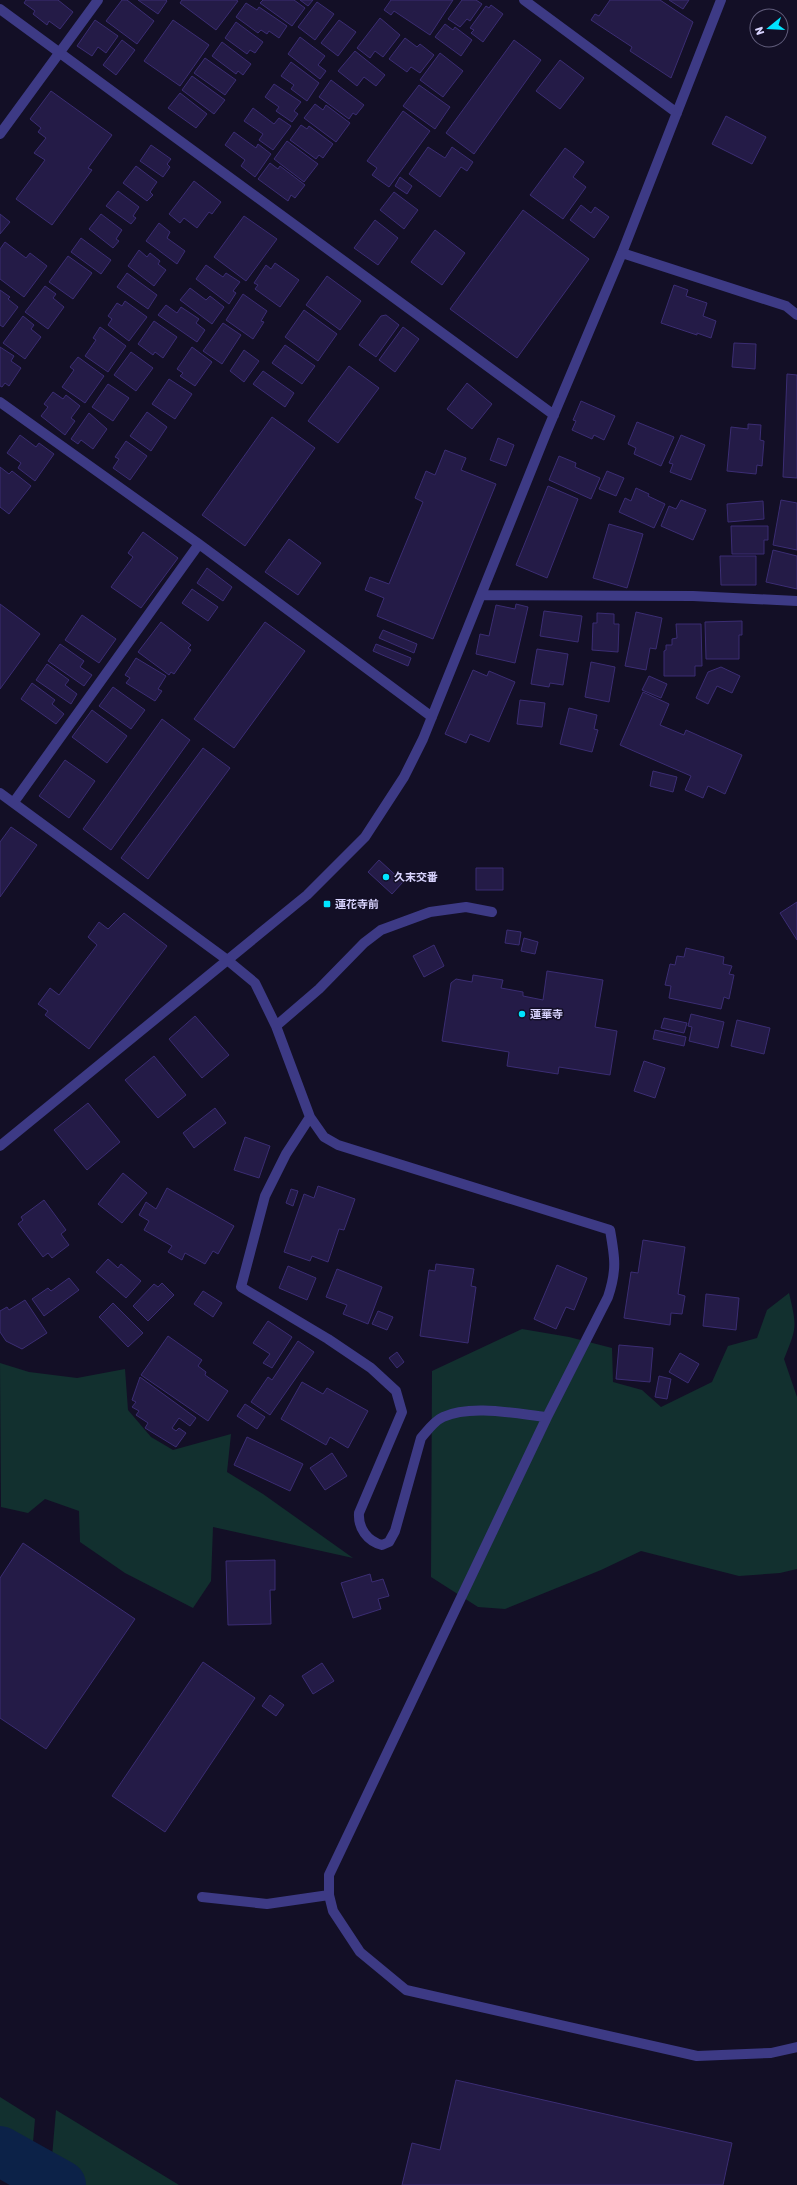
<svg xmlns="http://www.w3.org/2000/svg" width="797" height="2185" viewBox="0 0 797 2185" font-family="Rubik,'Noto Sans JP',sans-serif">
<rect width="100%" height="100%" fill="#130f26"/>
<path fill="#12302f" d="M 789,1293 C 797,1327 797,1327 784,1359 L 797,1397 L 797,1569 L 780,1573 L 739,1576 L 641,1551 L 601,1570 L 505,1609 L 478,1607 L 431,1577 L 432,1371 L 522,1329 L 569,1337 L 612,1348 L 613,1382 L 642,1390 L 661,1407 L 712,1382 L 728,1346 L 757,1338 L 767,1310 Z
M 0,1363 L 29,1372 L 77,1378 L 125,1369 L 128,1410 L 151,1437 L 173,1450 L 231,1434 L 227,1472 L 263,1494 L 353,1558 L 213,1527 L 211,1581 L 193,1608 L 125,1573 L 80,1542 L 79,1511 L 45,1499 L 28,1513 L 1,1507 Z
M 0,2097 L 35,2119 L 32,2154 L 0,2142 Z
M 56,2110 L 179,2185 L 85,2185 L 52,2157 Z"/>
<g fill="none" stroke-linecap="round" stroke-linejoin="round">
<path stroke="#0c2248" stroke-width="50" d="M 0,2151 L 61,2185"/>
</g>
<path fill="#241b47" stroke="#3b2d73" d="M 26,0 L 58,0 L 73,12 L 60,29 L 49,21 L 47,25 L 33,14 L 35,11 L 24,3 Z
M 122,0 L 127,0 L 154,21 L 137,44 L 106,21 Z
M 138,0 L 166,0 L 167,1 L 158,14 Z
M 182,0 L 236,0 L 238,1 L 216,30 L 180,3 Z
M 263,0 L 294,0 L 305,8 L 292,26 L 260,3 Z
M 300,0 L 313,0 L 308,6 Z
M 391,0 L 453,0 L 430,35 L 394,11 L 391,15 L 384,10 Z
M 462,0 L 476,0 L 482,4 L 470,21 L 467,19 L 460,27 L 448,19 Z
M 610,0 L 660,0 L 693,22 L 671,78 L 630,51 L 632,47 L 591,20 L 595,14 L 599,16 Z
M 669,0 L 689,0 L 683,9 Z
M 317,2 L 334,14 L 315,40 L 298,27 Z
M 246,3 L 257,10 L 259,7 L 287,26 L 279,38 L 269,31 L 267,34 L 261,30 L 258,33 L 236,17 Z
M 491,5 L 503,14 L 483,42 L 471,33 L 474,30 L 470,28 L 486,6 L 489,8 Z
M 380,18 L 400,35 L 383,57 L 375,51 L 370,58 L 357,48 Z
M 95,20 L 118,36 L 106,53 L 98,47 L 92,56 L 77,46 Z
M 173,20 L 209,45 L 180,86 L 144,61 Z
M 339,20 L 356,32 L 338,56 L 321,43 Z
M 236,22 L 263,42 L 255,53 L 250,50 L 247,54 L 225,38 Z
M 445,24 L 453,30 L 455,27 L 472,40 L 461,56 L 435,37 Z
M 300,37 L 325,56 L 318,65 L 326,71 L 320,79 L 288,54 Z
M 405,38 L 417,47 L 420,44 L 434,55 L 420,73 L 411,67 L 407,72 L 389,59 Z
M 122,40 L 135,50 L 116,75 L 103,65 Z
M 514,40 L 541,60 L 474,154 L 446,133 Z
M 222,42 L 251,64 L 243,75 L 238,71 L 236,74 L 212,56 Z
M 355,51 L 385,75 L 376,86 L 364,77 L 357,86 L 338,71 Z
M 440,53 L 463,71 L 443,97 L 420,80 Z
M 205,58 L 236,80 L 225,95 L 194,73 Z
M 560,60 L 584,78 L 560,109 L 536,91 Z
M 291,62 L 319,83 L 307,101 L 291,89 L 294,85 L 281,76 Z
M 192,76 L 225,100 L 214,114 L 182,90 Z
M 331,80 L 364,105 L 356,115 L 353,113 L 349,119 L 319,97 Z
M 274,84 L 301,102 L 294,111 L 298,114 L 292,122 L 276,111 L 279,107 L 265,97 Z
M 419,85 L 450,107 L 435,129 L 403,106 Z
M 51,91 L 112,135 L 88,168 L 92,170 L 52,225 L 16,199 L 45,160 L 34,153 L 46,138 L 38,132 L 41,128 L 30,119 Z
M 180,93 L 207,114 L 196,128 L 168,108 Z
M 315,104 L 323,110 L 326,105 L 350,123 L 336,142 L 304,118 Z
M 253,108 L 274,124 L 279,118 L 291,126 L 273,150 L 259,140 L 263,134 L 244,121 Z
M 403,111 L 430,131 L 389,187 L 372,175 L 377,168 L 367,161 Z
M 726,116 L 766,137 L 752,164 L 712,144 Z
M 301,125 L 307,129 L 309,126 L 333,144 L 323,158 L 319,155 L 316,159 L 290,140 Z
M 234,132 L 256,148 L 258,144 L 271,154 L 255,177 L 241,166 L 245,160 L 225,145 Z
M 287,141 L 318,164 L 304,182 L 274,159 Z
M 151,145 L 171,159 L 167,164 L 170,167 L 163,177 L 140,161 Z
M 428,147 L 445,158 L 452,147 L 473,162 L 467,171 L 461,167 L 440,197 L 409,174 Z
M 565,148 L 584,162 L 573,177 L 586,187 L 563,219 L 530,195 Z
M 270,163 L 278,169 L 280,166 L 305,185 L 295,198 L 291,195 L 288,201 L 258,179 Z
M 136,166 L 157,182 L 150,192 L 153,195 L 147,201 L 123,183 Z
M 400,177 L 412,186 L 407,194 L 395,186 Z
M 194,181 L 221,202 L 212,214 L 209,212 L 197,228 L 184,218 L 180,223 L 169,214 Z
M 118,191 L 139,207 L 133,216 L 136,218 L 131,224 L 106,206 Z
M 394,192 L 418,210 L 404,229 L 380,210 Z
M 581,205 L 591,213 L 595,207 L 609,217 L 594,238 L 570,220 Z
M 523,210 L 589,259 L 517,358 L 450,309 Z
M 0,214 L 10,222 L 0,234 Z
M 101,214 L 122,230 L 116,239 L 119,241 L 113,248 L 89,229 Z
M 244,216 L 277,239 L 246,281 L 214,257 Z
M 375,220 L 398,238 L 378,265 L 354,248 Z
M 159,223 L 170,232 L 167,238 L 185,251 L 177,264 L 146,241 Z
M 435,230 L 465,253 L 442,285 L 411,262 Z
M 81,238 L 111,260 L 101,274 L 71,252 Z
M 5,242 L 26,258 L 30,253 L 47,266 L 24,297 L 0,279 L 0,249 Z
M 139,250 L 147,257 L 150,253 L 160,261 L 158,264 L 166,270 L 154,286 L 128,266 Z
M 68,256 L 92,273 L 73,299 L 49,282 Z
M 275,263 L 299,280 L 280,307 L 255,289 L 258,285 L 254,283 L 266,265 L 271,269 Z
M 206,265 L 223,277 L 226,273 L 240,282 L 233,291 L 236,293 L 229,304 L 196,279 Z
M 127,273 L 157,295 L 148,309 L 117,287 Z
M 327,276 L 361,301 L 340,330 L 306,305 Z
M 674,285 L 688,290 L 686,296 L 707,303 L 703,316 L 716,321 L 711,338 L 697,333 L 697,335 L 661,323 Z
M 45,286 L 56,294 L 53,298 L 64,307 L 48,329 L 25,312 Z
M 190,288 L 206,300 L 210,296 L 224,307 L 212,324 L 180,300 Z
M 0,290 L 10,297 L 8,299 L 18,307 L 3,327 L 0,325 Z
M 243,294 L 267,311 L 261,321 L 264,322 L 253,339 L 226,320 Z
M 125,301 L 147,317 L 129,341 L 108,325 L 112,319 L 108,316 L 117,303 L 122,306 Z
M 166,305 L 177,313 L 181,307 L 199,319 L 196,323 L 205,330 L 197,342 L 158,315 Z
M 304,310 L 337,334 L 318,361 L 285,337 Z
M 386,315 L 399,325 L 376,357 L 359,345 L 381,316 Z
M 23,316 L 34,325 L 31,329 L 41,337 L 25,359 L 3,343 Z
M 154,321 L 177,337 L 163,358 L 155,352 L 153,355 L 138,344 Z
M 223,323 L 241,335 L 222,364 L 203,351 Z
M 100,327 L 126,346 L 108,372 L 85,356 L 96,340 L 93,338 Z
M 403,327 L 419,339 L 395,372 L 379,360 Z
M 734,343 L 756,344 L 755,369 L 732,367 Z
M 285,345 L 315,366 L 302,384 L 272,363 Z
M 0,347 L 14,356 L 11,361 L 21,368 L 9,386 L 5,383 L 2,387 L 0,386 Z
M 192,347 L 212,362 L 195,386 L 180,376 L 183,373 L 177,369 Z
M 244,350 L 259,361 L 244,382 L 230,371 Z
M 131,352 L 153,368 L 136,391 L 114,375 Z
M 78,357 L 104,376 L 85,403 L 62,387 L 74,370 L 70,367 Z
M 349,366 L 379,388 L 338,443 L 308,421 Z
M 263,371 L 294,393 L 285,407 L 253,384 Z
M 787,374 L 797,375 L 797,478 L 783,477 Z
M 169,379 L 192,394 L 175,419 L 152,404 Z
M 467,383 L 492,404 L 472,429 L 447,409 Z
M 108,384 L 129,398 L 113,421 L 92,407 Z
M 53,392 L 63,399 L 66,395 L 80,406 L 71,418 L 75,421 L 65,435 L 41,416 L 48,407 L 44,404 Z
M 581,401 L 615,416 L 604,440 L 594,435 L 592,439 L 572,430 L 576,421 L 573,420 Z
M 147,412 L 167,427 L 151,451 L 130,436 Z
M 89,413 L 107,429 L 93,449 L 81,440 L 78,444 L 71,439 Z
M 272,417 L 315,448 L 245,546 L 202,515 Z
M 637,422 L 674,437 L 661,466 L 634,454 L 636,448 L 628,444 Z
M 748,424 L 761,425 L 760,440 L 764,441 L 762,466 L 757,465 L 756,474 L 727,471 L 731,427 L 748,429 Z
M 20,435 L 36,447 L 39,443 L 54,454 L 35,481 L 18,468 L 21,463 L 7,453 Z
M 681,435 L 705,445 L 691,480 L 670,472 L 673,464 L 669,463 Z
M 498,438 L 514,445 L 506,466 L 490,460 Z
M 126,441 L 147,456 L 130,480 L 113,468 L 119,459 L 115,457 Z
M 445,450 L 466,458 L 461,470 L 496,484 L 433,639 L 377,616 L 384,598 L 365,590 L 370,577 L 389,584 L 423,502 L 415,498 L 426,471 L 435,475 Z
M 559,456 L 576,463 L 575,467 L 600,478 L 591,499 L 549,480 Z
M 0,467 L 9,474 L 12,471 L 31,486 L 9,514 L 0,507 Z
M 607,471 L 624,478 L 616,496 L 599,489 Z
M 548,486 L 578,499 L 547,578 L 516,565 Z
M 636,488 L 649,494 L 648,496 L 665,504 L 654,528 L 619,512 L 625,498 L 631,501 Z
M 681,500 L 706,510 L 693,540 L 661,526 L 669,506 L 676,509 Z
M 781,500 L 797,503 L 797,550 L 773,545 Z
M 763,501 L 764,519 L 728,522 L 727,504 Z
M 609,524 L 643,534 L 627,588 L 593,578 Z
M 731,526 L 768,526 L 768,540 L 764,540 L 764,554 L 732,554 Z
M 143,532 L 178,558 L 141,608 L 111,587 L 133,557 L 128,553 Z
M 289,539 L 321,563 L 298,595 L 265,572 Z
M 773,550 L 797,556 L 797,589 L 766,582 Z
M 720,556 L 756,556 L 756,585 L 721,585 Z
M 207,568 L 232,587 L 223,601 L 197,583 Z
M 192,589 L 218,607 L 208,621 L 182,603 Z
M 0,604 L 40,634 L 0,689 Z
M 516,604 L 528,607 L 515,663 L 476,654 L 480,634 L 489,636 L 496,605 L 515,609 Z
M 544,611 L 582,616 L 578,642 L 540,636 Z
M 636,612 L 662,618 L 656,649 L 650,648 L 646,670 L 625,666 Z
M 597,613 L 614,614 L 614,624 L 619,624 L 618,652 L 592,650 L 593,623 L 597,623 Z
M 82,615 L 116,639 L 99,663 L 65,640 Z
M 742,621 L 742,635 L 739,635 L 739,659 L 706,659 L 705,622 Z
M 161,622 L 191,645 L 188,648 L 191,650 L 174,674 L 171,672 L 169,675 L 138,652 Z
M 265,622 L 305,651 L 234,748 L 194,719 Z
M 676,624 L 701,624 L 702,666 L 695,666 L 695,676 L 664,676 L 664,651 L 666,650 L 666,645 L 672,645 L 672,639 L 677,638 Z
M 383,630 L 417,644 L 414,653 L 379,638 Z
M 60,644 L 84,661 L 80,667 L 92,675 L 84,686 L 48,661 Z
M 376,644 L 411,658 L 408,666 L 373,651 Z
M 537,649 L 568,654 L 563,685 L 550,683 L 549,687 L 531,684 Z
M 136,658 L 166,676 L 158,689 L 162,691 L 155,701 L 126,683 L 130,678 L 125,675 Z
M 591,662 L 615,667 L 609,702 L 585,697 Z
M 47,664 L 69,680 L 65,685 L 77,694 L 71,704 L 36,680 Z
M 721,667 L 740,676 L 732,693 L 717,686 L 708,704 L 696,698 L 708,672 Z
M 473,670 L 487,676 L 489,671 L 515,682 L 489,742 L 470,734 L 466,743 L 445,734 Z
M 649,676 L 667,684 L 661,698 L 642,690 Z
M 32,683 L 55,700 L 52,704 L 64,714 L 56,724 L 21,699 Z
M 113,687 L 145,710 L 131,729 L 99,706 Z
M 643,692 L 669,704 L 660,725 L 684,735 L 686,730 L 742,755 L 725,794 L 708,786 L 703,798 L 685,790 L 691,776 L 620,745 Z
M 520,700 L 545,703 L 542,727 L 517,724 Z
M 569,708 L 597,715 L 594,729 L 598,730 L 592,752 L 560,744 Z
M 92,710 L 127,736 L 107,763 L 72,737 Z
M 162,719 L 190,740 L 111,850 L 83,829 Z
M 203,748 L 230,768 L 148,879 L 121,858 Z
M 65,760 L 95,781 L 69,818 L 39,796 Z
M 653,771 L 677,777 L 673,792 L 650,786 Z
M 11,827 L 37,845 L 0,897 L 0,842 Z
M 379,860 L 403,882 L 392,894 L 368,872 Z
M 476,868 L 503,868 L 503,890 L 476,890 Z
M 797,902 L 797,940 L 780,913 Z
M 124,913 L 167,946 L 89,1049 L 45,1015 L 48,1011 L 38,1004 L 50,988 L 59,995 L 97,945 L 88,937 L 99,922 L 108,929 Z
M 507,930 L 521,932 L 519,945 L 505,943 Z
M 524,938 L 538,942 L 535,954 L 521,951 Z
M 434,945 L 444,966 L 424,977 L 413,956 Z
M 686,948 L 724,957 L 723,964 L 732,966 L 729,974 L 734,975 L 729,999 L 724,997 L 721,1009 L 669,998 L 671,986 L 665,985 L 670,964 L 675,965 L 677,956 L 684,957 Z
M 547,971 L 603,980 L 595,1027 L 617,1031 L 610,1075 L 559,1067 L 558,1074 L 507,1066 L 509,1052 L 442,1041 L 451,983 L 456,979 L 472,982 L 473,975 L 503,980 L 501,988 L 523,992 L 523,996 L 543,1000 Z
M 691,1014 L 724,1022 L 718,1048 L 689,1041 L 692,1027 L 688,1026 Z
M 195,1016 L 229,1055 L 202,1078 L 169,1039 Z
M 664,1018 L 687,1023 L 684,1033 L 661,1028 Z
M 737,1020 L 770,1028 L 764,1054 L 731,1046 Z
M 655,1030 L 686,1037 L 684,1046 L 653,1039 Z
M 154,1056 L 186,1095 L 158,1118 L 125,1080 Z
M 644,1061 L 665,1068 L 655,1098 L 634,1091 Z
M 88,1103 L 120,1142 L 87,1170 L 54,1130 Z
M 215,1108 L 226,1123 L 194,1148 L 183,1133 Z
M 245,1137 L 270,1146 L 259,1178 L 234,1170 Z
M 123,1173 L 147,1193 L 122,1223 L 98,1204 Z
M 318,1186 L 355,1199 L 344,1230 L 339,1229 L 328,1262 L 312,1256 L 310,1261 L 284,1252 L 304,1194 L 314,1198 Z
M 167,1188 L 234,1226 L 218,1254 L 213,1251 L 205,1264 L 185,1253 L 182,1260 L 168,1252 L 172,1246 L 144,1230 L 149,1221 L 139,1215 L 146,1202 L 156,1209 Z
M 291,1189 L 298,1191 L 293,1206 L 286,1203 Z
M 44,1200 L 66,1230 L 61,1234 L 69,1245 L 52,1258 L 48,1253 L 43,1257 L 18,1224 L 23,1220 L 21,1217 Z
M 643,1240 L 685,1247 L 678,1294 L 685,1296 L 682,1314 L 671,1313 L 670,1325 L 624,1318 L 631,1272 L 638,1273 Z
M 108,1259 L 118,1268 L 121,1264 L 141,1281 L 126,1298 L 96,1272 Z
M 436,1264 L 474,1269 L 471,1286 L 476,1287 L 468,1343 L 420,1336 L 429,1270 L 435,1271 Z
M 557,1265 L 587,1278 L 574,1310 L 566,1307 L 556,1329 L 534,1319 Z
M 288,1266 L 316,1278 L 307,1300 L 279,1288 Z
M 337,1269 L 382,1287 L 368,1324 L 343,1314 L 347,1305 L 326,1297 Z
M 69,1278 L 79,1290 L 44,1316 L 32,1299 L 48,1288 L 51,1291 Z
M 162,1283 L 174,1295 L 148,1321 L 133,1306 L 154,1284 L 158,1287 Z
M 203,1291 L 222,1303 L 213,1317 L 194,1304 Z
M 706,1294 L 739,1298 L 736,1330 L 703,1326 Z
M 25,1300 L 47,1333 L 22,1349 L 6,1341 L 0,1332 L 0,1311 L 7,1307 L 9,1310 Z
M 113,1303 L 143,1333 L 128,1347 L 99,1317 Z
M 378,1311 L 393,1317 L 387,1330 L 372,1324 Z
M 268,1321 L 292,1337 L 272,1368 L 263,1363 L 270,1354 L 253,1343 Z
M 168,1336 L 202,1360 L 198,1366 L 206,1372 L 205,1375 L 228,1391 L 208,1421 L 141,1375 Z
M 298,1341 L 314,1352 L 270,1415 L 251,1402 L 268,1377 L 272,1380 Z
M 619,1345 L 653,1348 L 650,1382 L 616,1379 Z
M 397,1352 L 404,1362 L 397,1368 L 389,1358 Z
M 680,1353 L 699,1364 L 688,1383 L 669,1372 Z
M 659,1376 L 671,1379 L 667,1399 L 655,1397 Z
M 140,1377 L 196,1418 L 190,1426 L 179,1418 L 172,1428 L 176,1431 L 179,1428 L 186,1433 L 176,1447 L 145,1428 L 148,1423 L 136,1415 L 139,1411 L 132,1407 L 136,1402 L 132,1400 Z
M 302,1382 L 323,1394 L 327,1388 L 368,1411 L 348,1448 L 330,1437 L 326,1445 L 281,1419 Z
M 245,1404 L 265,1417 L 257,1429 L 237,1416 Z
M 247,1437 L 303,1464 L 290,1491 L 234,1465 Z
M 332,1453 L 347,1476 L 325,1490 L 310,1468 Z
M 23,1543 L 135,1619 L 46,1749 L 0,1718 L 0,1578 Z
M 275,1560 L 275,1590 L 270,1590 L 271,1624 L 228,1625 L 226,1561 Z
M 370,1574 L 372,1582 L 383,1579 L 389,1596 L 378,1599 L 381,1609 L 353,1618 L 341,1583 Z
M 203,1662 L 255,1698 L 165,1832 L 112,1796 Z
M 322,1663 L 334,1681 L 313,1694 L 302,1676 Z
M 270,1695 L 284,1705 L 276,1716 L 262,1706 Z
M 456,2080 L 732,2143 L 723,2185 L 402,2185 L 412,2143 L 440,2150 Z"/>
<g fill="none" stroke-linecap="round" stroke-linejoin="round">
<path stroke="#3d3a85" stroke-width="10" d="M 524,0 L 677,113
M 0,9 L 554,415
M 0,134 L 98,0
M 622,253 L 786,306 L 797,315
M 0,402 L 199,544 L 432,717
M 481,595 L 693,596 L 797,601
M 0,793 L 226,959 L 255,983 L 276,1026 L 310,1117 L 324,1137 L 338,1145 L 610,1230 C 615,1258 617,1270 608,1297 L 547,1417 L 329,1875 L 329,1895 L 333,1911 L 360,1952 L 406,1990 L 697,2056 L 771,2053 L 797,2047
M 14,802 L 199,544
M 276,1026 L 319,989 L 364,943 L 381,930 L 430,912 L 466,907 L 492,912
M 310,1117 L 286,1154 L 265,1196 L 241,1287 L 328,1339 L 371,1368 L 396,1391 L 402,1412 L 359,1513 C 358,1528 367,1541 382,1545 L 389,1542 L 395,1531 L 421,1438 C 427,1431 434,1421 443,1417 C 471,1404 517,1414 547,1417
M 0,1146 L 307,895 L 365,837 L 404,777 L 423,739 L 547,431 L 622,253 L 721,0
M 202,1897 L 267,1904 L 329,1895"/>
</g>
<g fill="#00e5ff" stroke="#130f26" stroke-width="1.5">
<circle cx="386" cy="877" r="4"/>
<rect x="323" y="900" width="8" height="8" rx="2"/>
<circle cx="522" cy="1014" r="4"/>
</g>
<g text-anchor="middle" stroke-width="3" stroke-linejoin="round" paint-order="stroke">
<g font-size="11" font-weight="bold" fill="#d9d4ff" stroke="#130f26" text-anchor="start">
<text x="394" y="881">久末交番</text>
<text x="335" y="908">蓮花寺前</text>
<text x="530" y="1018">蓮華寺</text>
</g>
</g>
<g transform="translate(769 28) rotate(252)"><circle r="19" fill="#130f26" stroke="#625e7d"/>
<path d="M0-3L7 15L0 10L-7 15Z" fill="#00e5ff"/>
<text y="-6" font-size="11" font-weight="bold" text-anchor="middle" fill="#d9d4ff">N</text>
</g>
</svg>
